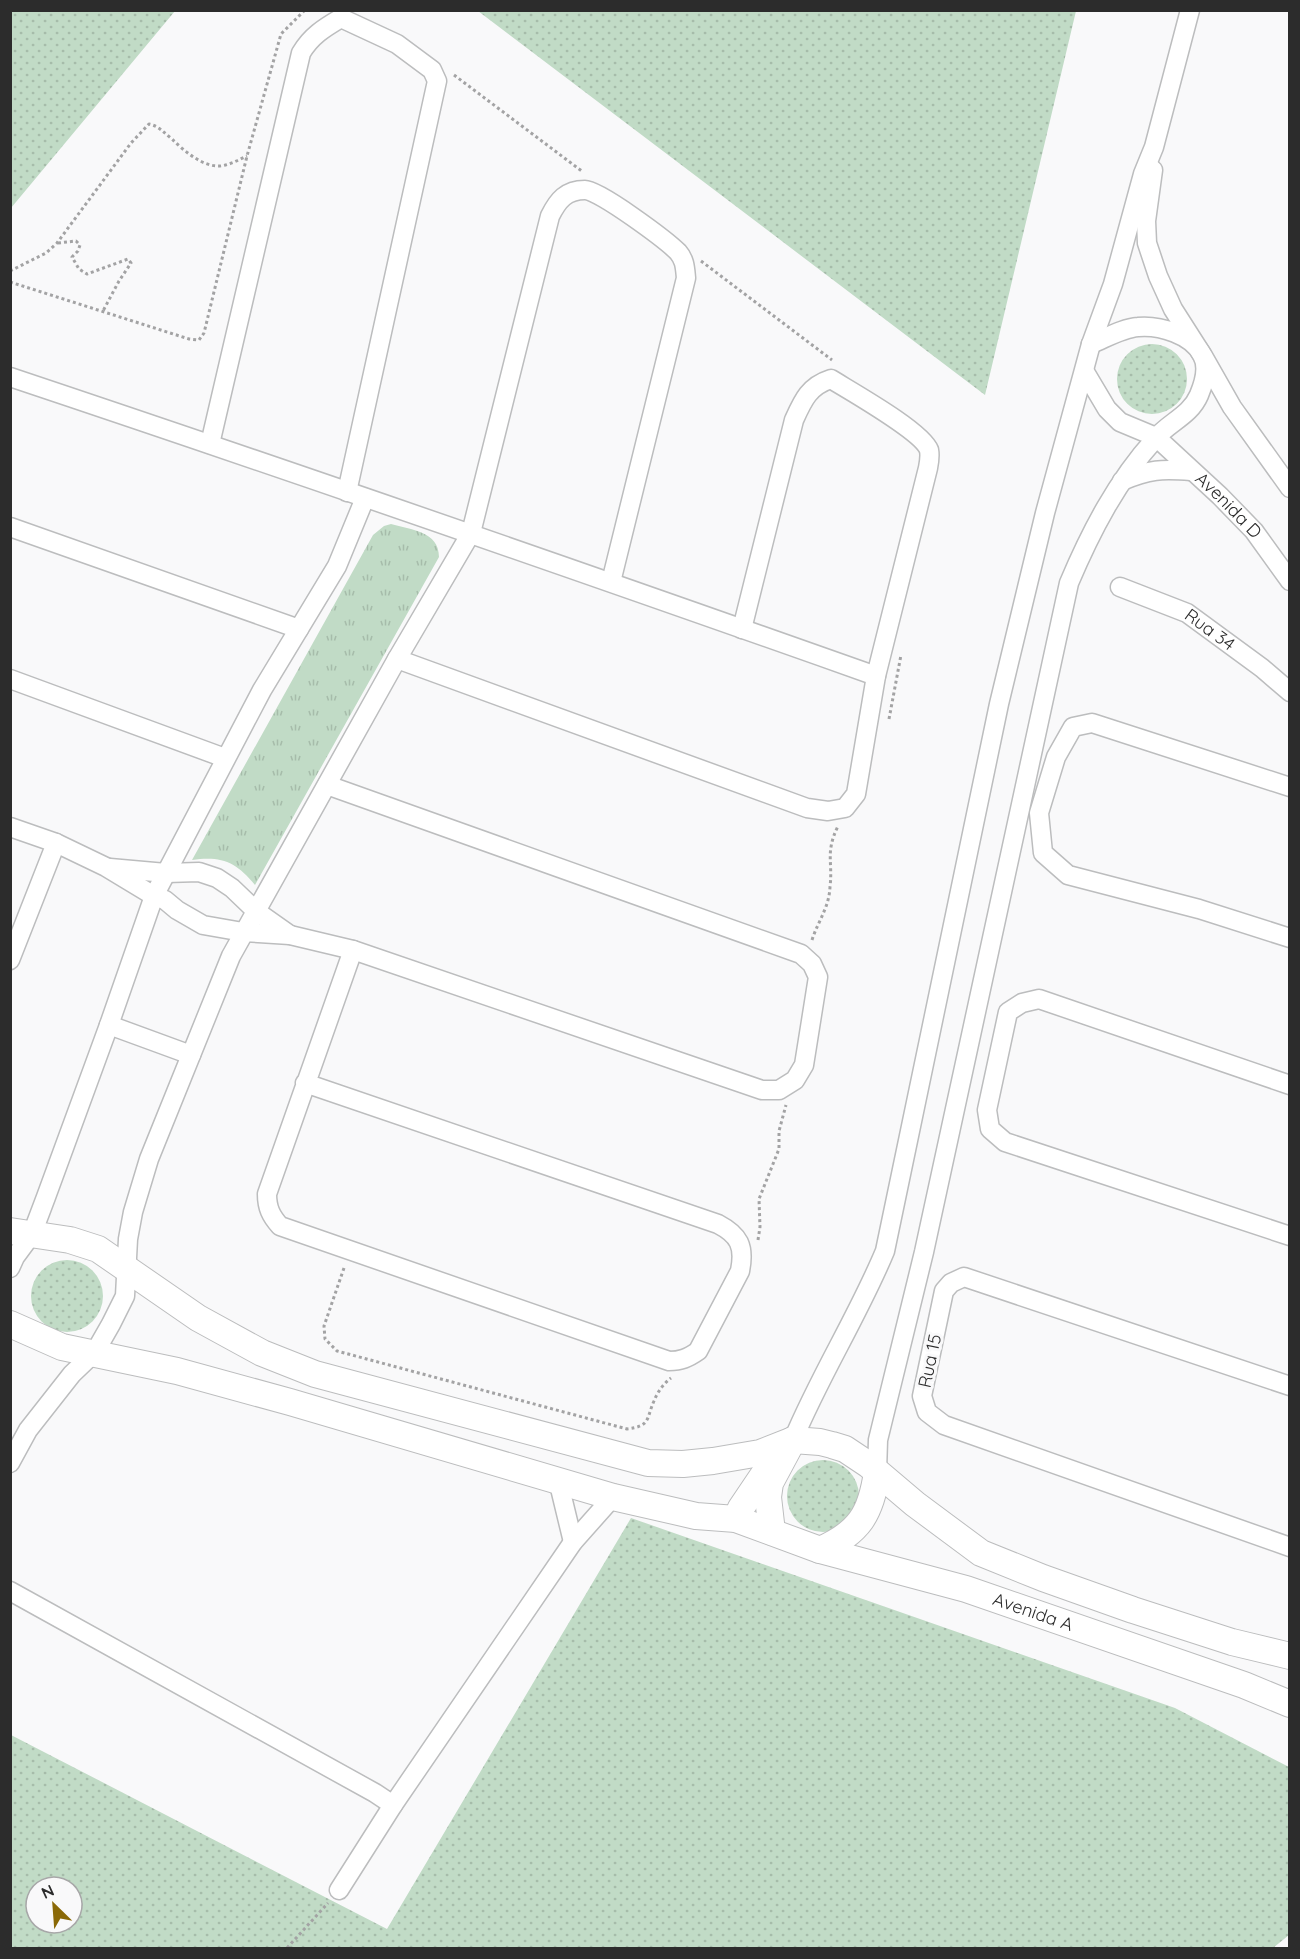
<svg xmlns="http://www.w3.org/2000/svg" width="1300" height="1959" viewBox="0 0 1300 1959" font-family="Quicksand,sans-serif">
<defs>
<pattern id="grass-dots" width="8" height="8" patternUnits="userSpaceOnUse" patternTransform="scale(1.5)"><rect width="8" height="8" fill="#c1dbc6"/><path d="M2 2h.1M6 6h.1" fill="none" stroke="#a6bcaa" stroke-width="1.8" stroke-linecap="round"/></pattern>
<pattern id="park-tufts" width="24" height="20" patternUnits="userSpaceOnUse" patternTransform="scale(1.5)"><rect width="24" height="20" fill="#c1dbc6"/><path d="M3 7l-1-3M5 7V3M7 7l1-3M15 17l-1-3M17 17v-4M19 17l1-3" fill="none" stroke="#a6bcaa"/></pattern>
</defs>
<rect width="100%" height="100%" fill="#f9f9fa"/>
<path fill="url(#grass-dots)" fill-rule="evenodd" d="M 11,10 L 175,11 L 11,208 L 10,11 Z
M 478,11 L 1076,11 L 985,395 Z
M1117 379a35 35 0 1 1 70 0a35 35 0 1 1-70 0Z
M31 1296a36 36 0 1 1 72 0a36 36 0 1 1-72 0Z
M787 1496a36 36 0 1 1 72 0a36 36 0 1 1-72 0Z
M 631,1518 L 1175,1708 L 1289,1767 L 1289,1935 L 1273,1948 L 11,1948 L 11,1735 L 387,1929 ZM 36,1887 L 72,1887 L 72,1923 L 36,1923 Z"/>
<path fill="url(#park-tufts)" d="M 391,524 C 411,530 439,531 439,557 L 255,885 C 236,862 222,856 192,860 L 373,535 L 384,526 Z"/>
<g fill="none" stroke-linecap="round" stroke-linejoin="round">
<defs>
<g id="street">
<path d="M 1153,170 L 1146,221 L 1147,243 L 1158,276 L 1173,309 L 1203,356 L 1232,407 L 1290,488"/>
<path id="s1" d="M 1085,372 L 1107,409 L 1120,422 L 1156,437 L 1220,496 L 1254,531 L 1290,581"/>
<path d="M 10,377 C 300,474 588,574 876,676"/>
<path d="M 210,444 L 301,53 C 311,36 324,28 341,18 L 397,44 L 432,70 L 437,81 L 347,492"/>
<path d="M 1122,481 C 1149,469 1162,469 1191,471"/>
<path d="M 10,527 L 299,629"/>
<path id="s2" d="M 1120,587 L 1187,613 L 1262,668 L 1290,692"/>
<path d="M 397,659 L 807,808 L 828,811 L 845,808 L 856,794 L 876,676 L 928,468 C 929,463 930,455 929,450 C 922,431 850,391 831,379 C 809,386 803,400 794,420 L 742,629"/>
<path d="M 10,679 L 225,758"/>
<path d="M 1290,787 L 1092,723 L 1073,727 L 1056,757 L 1039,813 L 1043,853 L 1068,875 L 1199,909 L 1290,938"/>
<path d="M 10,827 L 56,843 L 106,867 L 154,896 L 165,900 L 177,910 L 203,925 L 243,932 L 290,935 L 353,950 L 762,1090 L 779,1090 L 795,1080 L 804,1065 L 818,977 L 812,964 L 801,954 L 327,785"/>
<path d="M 110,868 L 166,873 L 199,872 L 217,878 L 232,888 L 256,911 L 290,935"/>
<path d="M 10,960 L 56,843"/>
<path d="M 109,1025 L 191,1055"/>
<path d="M 305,1083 L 718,1224 C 739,1235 745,1246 740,1271 L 698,1351 C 688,1358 681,1361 669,1361 L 280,1226 C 271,1216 267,1208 267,1194 L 353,950"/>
<path d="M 1290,1085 L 1039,999 L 1022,1003 L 1008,1012 L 987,1110 L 990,1129 L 1005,1142 L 1290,1236"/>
<path d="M 10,1268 L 15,1257 L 32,1234 L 46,1197 L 109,1025 L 154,896 L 262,690 L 337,566 L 365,498"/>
<path d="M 1290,1386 L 964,1277 L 951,1283 L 944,1291 L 922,1396 L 927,1412 L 944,1425 L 1290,1547"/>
<path d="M 793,1440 C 820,1375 858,1316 885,1251 L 999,704 L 1045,513 L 1091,344 L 1113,284 L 1143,174 L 1154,147 L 1190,10"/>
<path d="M 10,1463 L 28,1430 L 72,1374 L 95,1352 L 111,1324 L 125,1296 L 128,1239 L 133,1212 L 149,1159 L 231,956 L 397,659 L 471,533 L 550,216 C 558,200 566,190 585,190 C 599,190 666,240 678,252 C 685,260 685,268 686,278 L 611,582"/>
<path d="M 877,1472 L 878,1440 L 924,1252 L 1069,583 C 1091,531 1117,481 1155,439 C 1169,422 1190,416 1199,395 C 1204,383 1209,367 1202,355 C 1192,335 1160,325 1138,327 C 1123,328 1106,338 1091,344"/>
<path d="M 558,1480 L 573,1542"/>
<path d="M 10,1591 L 375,1793 L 393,1805"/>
<path d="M 339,1890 L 393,1805 L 573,1542 L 613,1497"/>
</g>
<g id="secondary">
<path d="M 10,1231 L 70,1240 L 98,1249 L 198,1318 L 262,1353 L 315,1374 L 648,1463 L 683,1464 L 713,1461 L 760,1453 L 793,1440 L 820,1442 L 832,1445 L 845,1449 L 869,1465 L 915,1504 L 981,1553 L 1043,1578 L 1133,1610 L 1232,1642 L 1290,1656"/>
<path id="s3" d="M 10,1324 L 62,1347 L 177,1371 L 290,1402 L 613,1497 L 696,1516 L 736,1519 L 820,1550 L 966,1589 L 1244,1685 L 1290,1704"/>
<path d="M 736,1519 L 741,1508 L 770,1465"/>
<path d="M 772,1532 L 768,1497 L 770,1483 L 793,1440"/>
<path d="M 820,1550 C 859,1533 871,1514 877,1472"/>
</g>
</defs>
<use href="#street" stroke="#bcbdbe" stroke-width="21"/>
<use href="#secondary" stroke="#bcbdbe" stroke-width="28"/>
<path stroke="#a3a3a4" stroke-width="3" stroke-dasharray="3 3" stroke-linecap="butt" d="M 454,75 L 583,172
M 58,243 L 76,241 L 80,245 L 78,251 L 72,257 L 79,269 L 87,274 L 128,259 L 131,263 L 119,281 L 103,311
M 701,261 L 832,360
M 10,271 L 46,253 L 57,243 L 131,143 L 149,124 C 159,126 164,133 172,139 C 184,151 203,167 220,166 C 230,165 238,160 247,156
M 10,282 L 189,339 L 199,340 L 204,333 L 247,156 L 281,34 L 305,10
M 889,719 L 901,655
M 812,940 C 818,921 829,908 830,887 C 833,861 825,853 838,826
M 758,1240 L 760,1227 L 759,1199 L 779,1149 L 779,1131 L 786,1105
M 344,1268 L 324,1326 L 325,1339 L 337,1351 L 627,1429 C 651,1426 646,1419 654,1401 C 657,1393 663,1384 671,1378
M 287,1948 L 328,1903"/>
<use href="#street" stroke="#fff" stroke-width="18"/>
<use href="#secondary" stroke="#fff" stroke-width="26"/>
</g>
<g text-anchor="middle" stroke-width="6" stroke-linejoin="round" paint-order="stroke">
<g font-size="18" fill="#2c2c2c" stroke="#f9f9fa">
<text dy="6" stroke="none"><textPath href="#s1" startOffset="200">Avenida D</textPath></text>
<text dy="6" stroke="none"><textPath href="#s2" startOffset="100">Rua 34</textPath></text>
<text transform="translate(930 1361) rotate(-78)" y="6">Rua 15</text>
<text dy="6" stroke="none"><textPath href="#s3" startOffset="1065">Avenida A</textPath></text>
</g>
</g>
<rect width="1300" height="1959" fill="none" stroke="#2c2c2c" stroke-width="24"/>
<g transform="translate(54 1905) rotate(335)"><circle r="28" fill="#f9f9fa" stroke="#a7a7a8" stroke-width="1.5"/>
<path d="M0-4.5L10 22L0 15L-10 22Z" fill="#8a6907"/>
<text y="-9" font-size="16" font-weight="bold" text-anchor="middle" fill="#2c2c2c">N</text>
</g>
</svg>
